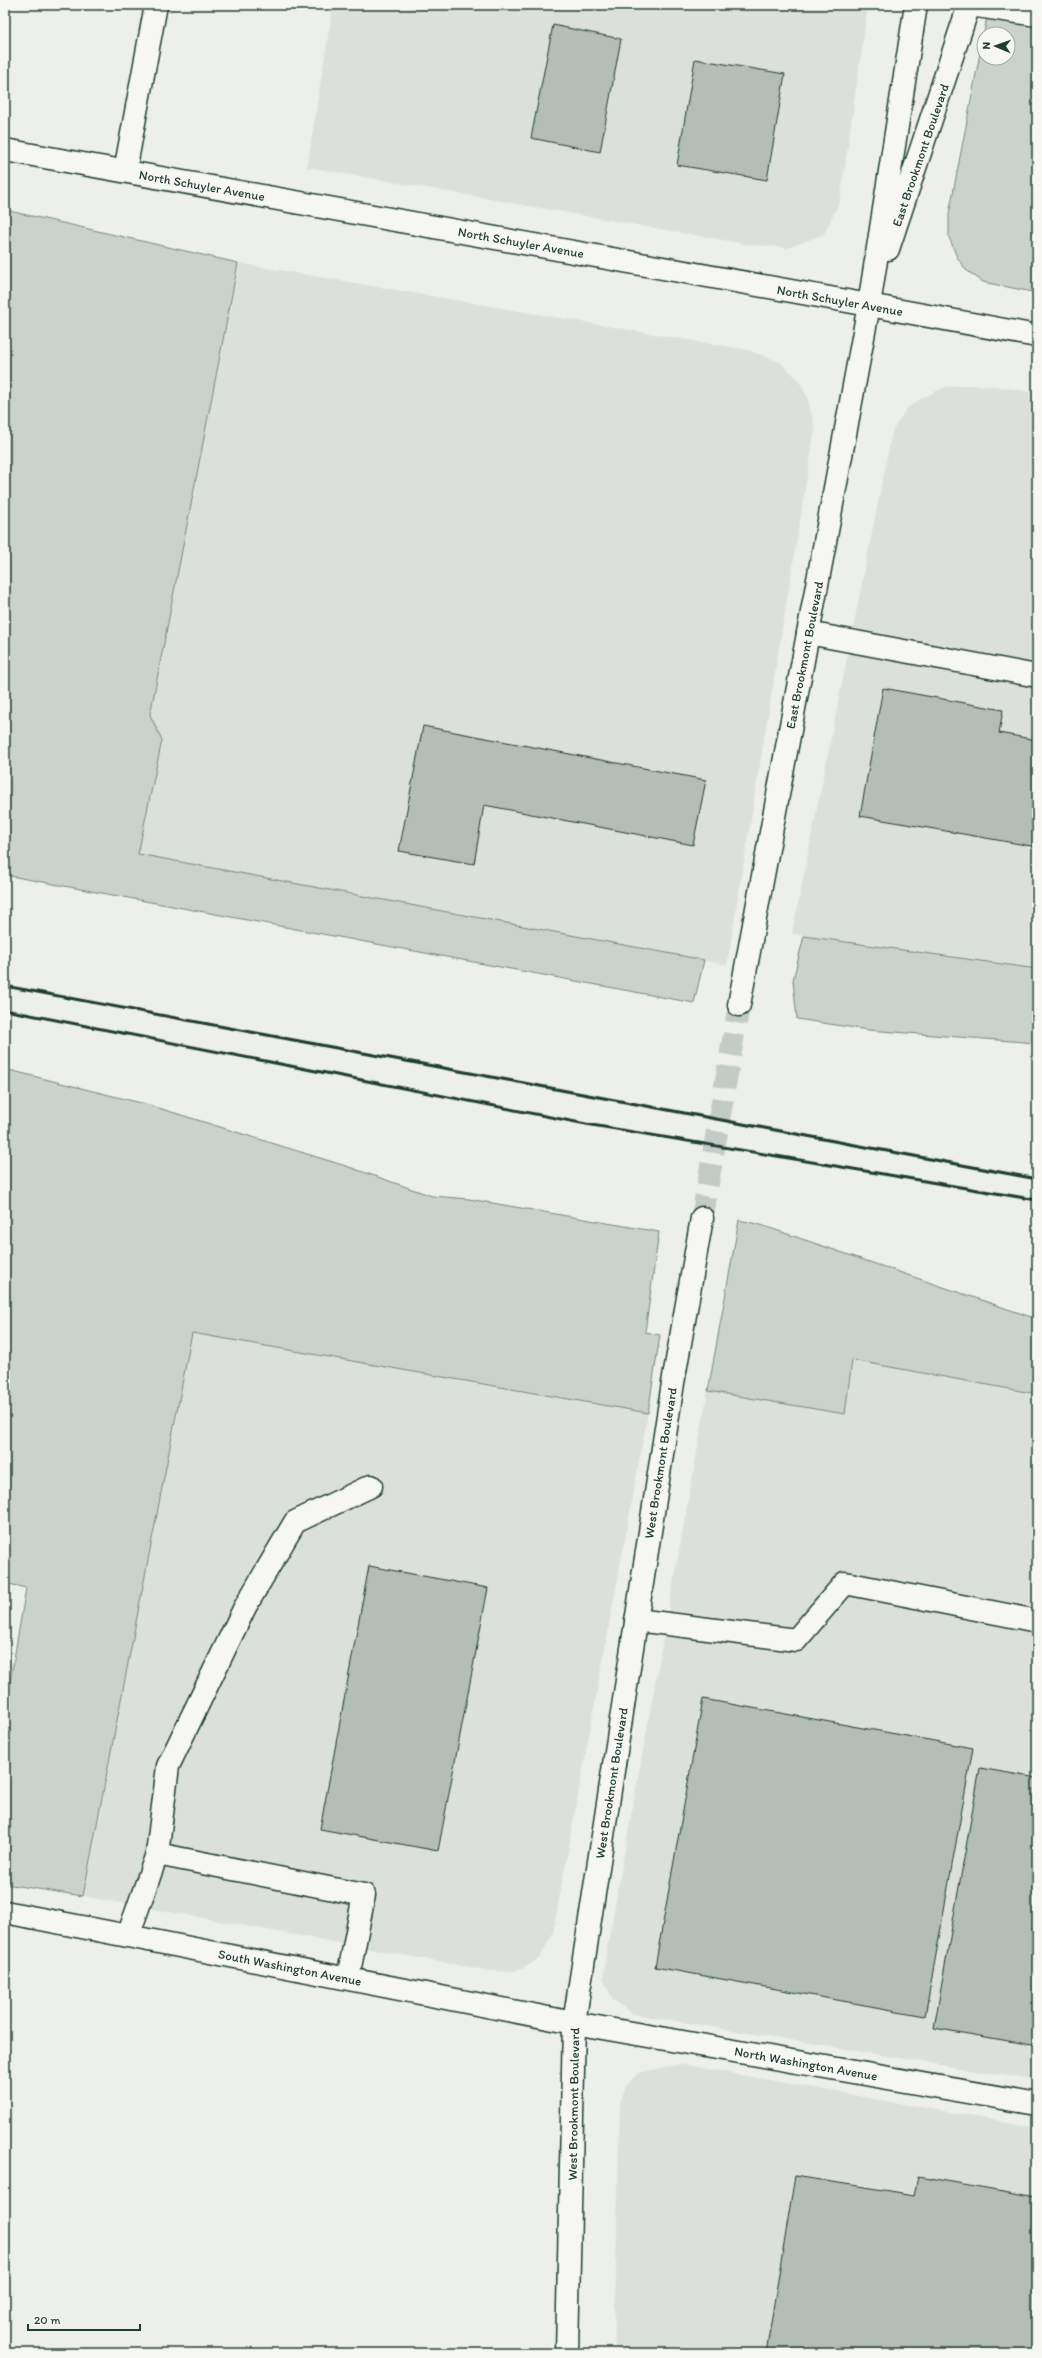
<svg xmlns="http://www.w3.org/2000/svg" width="1042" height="2358" viewBox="0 0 1042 2358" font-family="Itim,sans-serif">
<rect width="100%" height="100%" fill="#edefea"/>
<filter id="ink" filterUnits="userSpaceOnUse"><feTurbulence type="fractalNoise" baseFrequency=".025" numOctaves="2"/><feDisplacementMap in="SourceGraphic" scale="8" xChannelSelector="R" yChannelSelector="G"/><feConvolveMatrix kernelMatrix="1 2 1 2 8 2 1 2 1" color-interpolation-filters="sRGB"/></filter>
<g filter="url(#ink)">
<path fill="#dce0db" d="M 333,5 L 868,5 L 840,201 L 824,234 L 788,248 L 745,244 L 307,167 Z
M 238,263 L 748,350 L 780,362 L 798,379 L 807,396 L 815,429 L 727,965 L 138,854 L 162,740 L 150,715 Z
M 968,385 L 995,386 L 1037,393 L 1037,969 L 792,934 L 892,432 L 906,409 L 922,398 L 945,387 Z
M 192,1333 L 648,1413 L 553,1933 L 540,1958 L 522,1969 L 507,1972 L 485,1970 L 83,1896 Z
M 852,1360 L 1037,1394 L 1037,2081 L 633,2014 L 613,2000 L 603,1979 L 607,1949 L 708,1391 L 845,1414 Z
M 680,2064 L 1037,2128 L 1037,2353 L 614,2353 L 620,2103 L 626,2086 L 638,2073 Z"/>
<path fill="#cbd2cc" stroke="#758880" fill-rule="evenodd" d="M 987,17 L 1037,26 L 1037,293 L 983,282 L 966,270 L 957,257 L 949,237 L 949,214 ZM 984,34 L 1008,34 L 1008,58 L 984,58 Z
M 5,210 L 238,263 L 150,715 L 162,740 L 138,854 L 704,960 L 694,1003 L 5,875 Z
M 804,936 L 1037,969 L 1037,1043 L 868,1030 L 797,1019 L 793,980 Z
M 5,1069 L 149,1105 L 349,1167 L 432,1196 L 469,1199 L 659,1232 L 645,1332 L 660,1335 L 648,1413 L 192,1333 L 83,1896 L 5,1884 L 5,1712 L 26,1588 L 5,1583 Z
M 739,1220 L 761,1225 L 1037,1319 L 1037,1394 L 852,1360 L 845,1414 L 708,1391 Z"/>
<path fill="#b4bdb8" stroke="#1f3d34" d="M 553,25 L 621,39 L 600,152 L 531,138 Z
M 695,59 L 785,74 L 767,180 L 677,165 Z
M 883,688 L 1003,710 L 999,733 L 1037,740 L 1037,847 L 860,816 Z
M 423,726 L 706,780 L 693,845 L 484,805 L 474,864 L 399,851 Z
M 369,1566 L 488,1588 L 438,1851 L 320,1829 Z
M 703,1699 L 973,1748 L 925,2016 L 655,1967 Z
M 980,1768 L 1037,1778 L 1037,2046 L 934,2028 Z
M 795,2176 L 914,2195 L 918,2177 L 1037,2198 L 1037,2353 L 766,2353 Z"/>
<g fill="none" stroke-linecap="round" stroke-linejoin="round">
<path stroke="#c4cbc6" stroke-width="22" stroke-dasharray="22 11" stroke-linecap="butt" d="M 702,1218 L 739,1005"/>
<defs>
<path id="minor" d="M 970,5 L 1037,15
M 125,171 L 156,5
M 869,305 L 1037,336
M 808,633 L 1037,676
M 636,1620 L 796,1640 L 845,1583 L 1037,1621
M 157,1854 L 168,1766 L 245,1607 L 295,1522 L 371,1486
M 5,1912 L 574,2023 L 1037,2104
M 128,1936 L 157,1854 L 364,1895 L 348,1978"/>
<path id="major" d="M 5,150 L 869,305
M 888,249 L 969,5
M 739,1005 L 869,305 L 916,5
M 567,2353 L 574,2023 L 673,1383 L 702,1218"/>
</defs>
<use href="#minor" stroke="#1f3d34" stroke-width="25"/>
<use href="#major" stroke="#1f3d34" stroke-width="25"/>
<use href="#minor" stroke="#f6f6f2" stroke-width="22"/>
<use href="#major" stroke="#f6f6f2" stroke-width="22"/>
<path stroke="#1f3d34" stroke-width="3" d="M 5,986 L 1037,1179
M 5,1010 L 586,1124 L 1037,1200"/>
</g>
</g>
<g text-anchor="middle" stroke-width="3" stroke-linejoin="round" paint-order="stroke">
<g font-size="13" fill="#1f3d34" stroke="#f6f6f2">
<text transform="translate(920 155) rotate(-71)" y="5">East Brookmont Boulevard</text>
<text transform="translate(202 185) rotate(10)" y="5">North Schuyler Avenue</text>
<text transform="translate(521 242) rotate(10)" y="5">North Schuyler Avenue</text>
<text transform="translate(840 300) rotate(10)" y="5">North Schuyler Avenue</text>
<text transform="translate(804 655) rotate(-79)" y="5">East Brookmont Boulevard</text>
<text transform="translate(660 1463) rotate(-81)" y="5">West Brookmont Boulevard</text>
<text transform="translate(611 1783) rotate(-81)" y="5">West Brookmont Boulevard</text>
<text transform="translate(290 1967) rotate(11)" y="5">South Washington Avenue</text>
<text transform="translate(806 2063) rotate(10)" y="5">North Washington Avenue</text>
<text transform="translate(573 2104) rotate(-89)" y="5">West Brookmont Boulevard</text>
</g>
</g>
<rect width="1042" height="2358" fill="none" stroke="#f6f6f2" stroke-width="20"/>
<rect x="10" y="10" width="1022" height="2338" fill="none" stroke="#1f3d34" stroke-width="1.5" filter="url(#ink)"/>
<g transform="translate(996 46) rotate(272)"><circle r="19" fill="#f6f6f2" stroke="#a0aca6"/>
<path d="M0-3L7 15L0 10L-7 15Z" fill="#1f3d34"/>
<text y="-6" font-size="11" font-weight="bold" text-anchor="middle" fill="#1f3d34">N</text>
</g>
<path d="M28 2324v6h112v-6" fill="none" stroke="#1f3d34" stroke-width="2"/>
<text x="34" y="2324" font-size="12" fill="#1f3d34" stroke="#f6f6f2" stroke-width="3" paint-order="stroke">20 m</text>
</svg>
